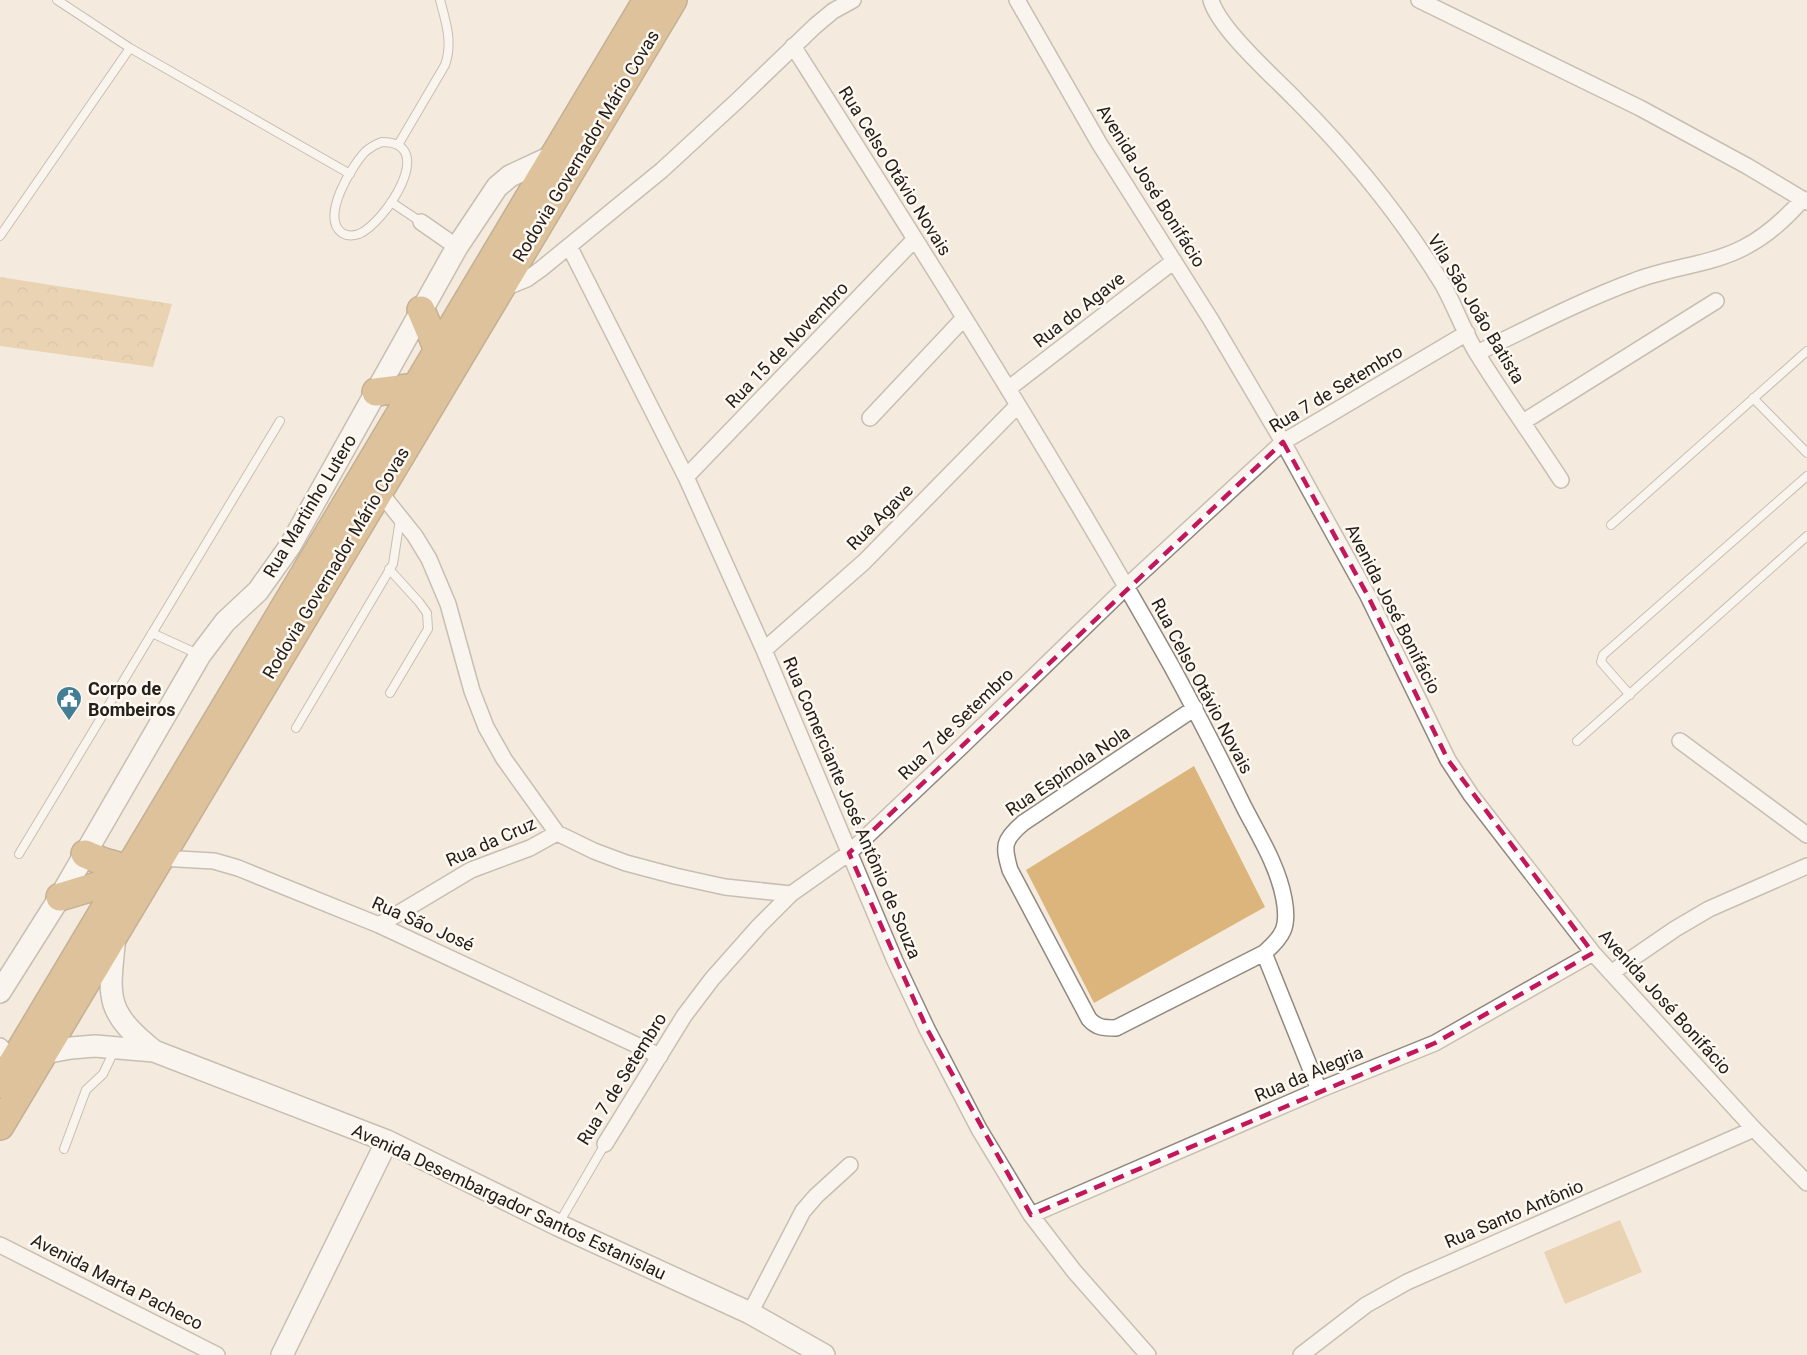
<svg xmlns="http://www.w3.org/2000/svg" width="1807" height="1355" viewBox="0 0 1807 1355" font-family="Roboto,sans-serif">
<defs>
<pattern id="forest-crowns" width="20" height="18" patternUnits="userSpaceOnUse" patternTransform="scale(1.5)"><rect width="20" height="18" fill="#dcb57c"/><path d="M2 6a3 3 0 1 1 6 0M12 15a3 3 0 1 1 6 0" fill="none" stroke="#bc9b6b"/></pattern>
</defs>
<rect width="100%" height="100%" fill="#f4ebde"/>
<path fill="url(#forest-crowns)" d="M 0,277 L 172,304 L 153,367 L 0,346 Z"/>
<path fill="#dcb57c" d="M 1194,766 L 1265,907 L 1094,1003 L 1026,870 Z
M 1620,1220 L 1642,1272 L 1565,1304 L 1544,1252 Z"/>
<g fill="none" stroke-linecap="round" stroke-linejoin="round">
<defs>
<path id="lane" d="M 57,0 L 130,48 L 350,174
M 382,142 C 439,142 385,223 359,234 C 353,236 347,236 342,233 C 320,217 352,165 366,151 C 371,147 376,144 382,142 Z
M 398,145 L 445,65 C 453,43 446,22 440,0
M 391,202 L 421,222
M 0,236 L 130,48
M 1753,398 L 1807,453
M 1611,525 L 1807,351
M 389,569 L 419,602 L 427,613 L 428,629 L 390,693
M 152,633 L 200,655
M 1630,695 L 1601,662 L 1603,655 L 1807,476
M 296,728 L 393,564 L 400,519
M 1577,741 L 1807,536
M 19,854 L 280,421
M 64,1149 L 86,1090 L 103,1074 L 115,1049
M 559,1223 L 605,1144"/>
<path id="street" d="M 1017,0 L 1099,143 L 1211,320 L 1283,442 L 1368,596 L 1448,760 L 1471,795 L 1593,953 L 1754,1129 L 1807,1183
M 1211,0 C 1219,29 1274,77 1296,100 C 1352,156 1402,218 1443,285 C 1456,308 1464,333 1478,355 C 1504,397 1534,438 1561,480
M 1419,0 L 1640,108 L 1747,166 L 1807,202
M 793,46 C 923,251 1053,455 1172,667 C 1197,713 1221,760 1244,807 C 1259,836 1278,866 1284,899 C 1289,926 1284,936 1264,953 L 1319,1090
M 421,222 L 457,247
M 569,246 L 686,477 L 764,650 L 895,961 L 927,1029 L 979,1129 L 1031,1215 L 1074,1271 L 1148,1355
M 502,289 L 527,279 L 541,269 L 662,170 L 738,100 L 815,26 L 833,11 L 853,0
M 1477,353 C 1529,328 1580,301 1634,281 C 1669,267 1710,265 1743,248 C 1767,236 1785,219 1803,199
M 1008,389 L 1174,261
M 870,418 L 964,318
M 1523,422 L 1716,301
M 686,477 L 915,239
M 379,491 L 415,536 L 429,559 L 448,604 L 472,691 L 486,727 L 504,759 L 557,833 L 594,851 L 626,863 L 675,876 L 725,887 L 791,894
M 764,650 L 864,562 L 1017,406
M 1195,708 L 1023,823 C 1003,840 1003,846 1010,870 L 1089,1019 C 1097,1028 1104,1028 1116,1028 L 1264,953
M 1680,741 L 1807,835
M 160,858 L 214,861 L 238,868 L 379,925 L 660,1056
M 379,925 L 471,870 L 530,848 L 557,833
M 1611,973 L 1675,929 L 1709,909 L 1807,866
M 0,1046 L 15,1060
M 605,1144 L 684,1016 L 712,979 L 759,926 L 791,894 L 849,853 L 961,747 L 1127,586 L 1283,442 L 1467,333
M 1031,1215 L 1319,1090 L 1435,1043 L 1593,953
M 0,1245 L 217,1355
M 750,1313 L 803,1211 L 816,1196 L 850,1165
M 1301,1355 L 1366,1305 L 1407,1282 L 1754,1129"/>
<path id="secondary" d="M 115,936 C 109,997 103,1010 154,1051
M 0,992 L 60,897 L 200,655 L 225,622 L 258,591 L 290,546 L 457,247 L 497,187 L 510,176 L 553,156
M 44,1053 L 71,1048 L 95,1046 L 154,1051 L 387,1141 L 558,1225 L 750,1313 L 824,1355
M 282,1355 L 387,1141"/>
<path id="highway" d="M 421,310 L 438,350
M 376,392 L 416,387
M 85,854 L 104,862 L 129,869
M 60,897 L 123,878
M 0,1084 L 647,0
M 0,1126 L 673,0"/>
</defs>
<use href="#lane" stroke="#91897e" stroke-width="10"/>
<use href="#street" stroke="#91897e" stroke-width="18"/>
<use href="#secondary" stroke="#91897e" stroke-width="24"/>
<use href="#highway" stroke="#89693a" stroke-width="30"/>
<use href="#lane" stroke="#fff" stroke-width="8"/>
<use href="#street" stroke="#fff" stroke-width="15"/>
<use href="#secondary" stroke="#fff" stroke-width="21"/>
<use href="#highway" stroke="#c0914b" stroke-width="27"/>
</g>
<path d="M0 0H1807V1355H0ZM 1283,442 L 1368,596 L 1448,760 L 1593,953 L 1435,1043 L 1031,1215 L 927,1029 L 849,853 Z" fill="#f4ebde" fill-opacity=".55" fill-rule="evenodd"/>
<path fill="none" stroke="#c2185b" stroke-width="4.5" stroke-dasharray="12 8" stroke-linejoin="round" d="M 1283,442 L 1368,596 L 1448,760 L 1593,953 L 1435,1043 L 1031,1215 L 927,1029 L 849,853 Z"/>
<defs>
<symbol id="civic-pin" viewBox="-11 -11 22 30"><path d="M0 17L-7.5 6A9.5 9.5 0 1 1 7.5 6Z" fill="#427e95" stroke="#fef8f1"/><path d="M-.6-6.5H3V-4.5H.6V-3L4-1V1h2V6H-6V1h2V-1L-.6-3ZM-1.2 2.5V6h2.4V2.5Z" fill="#fff"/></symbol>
</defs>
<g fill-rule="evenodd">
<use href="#civic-pin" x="54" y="684" width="30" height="40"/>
</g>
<g text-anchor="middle" stroke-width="5" stroke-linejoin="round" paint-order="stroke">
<g font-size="18" fill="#23201b" stroke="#fef8f1">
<text transform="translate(586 146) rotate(-59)" y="6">Rodovia Governador Mário Covas</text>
<text transform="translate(895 171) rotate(58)" y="6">Rua Celso Otávio Novais</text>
<text transform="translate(1151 186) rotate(58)" y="6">Avenida José Bonifácio</text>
<text transform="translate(1476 309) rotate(59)" y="6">Vila São João Batista</text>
<text transform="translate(1079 310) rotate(-38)" y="6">Rua do Agave</text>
<text transform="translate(787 345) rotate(-46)" y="6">Rua 15 de Novembro</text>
<text transform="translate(1336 389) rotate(-31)" y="6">Rua 7 de Setembro</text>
<text transform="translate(310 506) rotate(-59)" y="6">Rua Martinho Lutero</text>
<text transform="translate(880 517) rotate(-45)" y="6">Rua Agave</text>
<text transform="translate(336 563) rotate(-59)" y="6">Rodovia Governador Mário Covas</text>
<text transform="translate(1393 609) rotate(63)" y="6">Avenida José Bonifácio</text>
<text transform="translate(1202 686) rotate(62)" y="6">Rua Celso Otávio Novais</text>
<text transform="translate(956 724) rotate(-44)" y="6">Rua 7 de Setembro</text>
<text transform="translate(1068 771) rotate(-34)" y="6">Rua Espínola Nola</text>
<text transform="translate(852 808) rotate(67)" y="6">Rua Comerciante José Antônio de Souza</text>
<text transform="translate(491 842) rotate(-24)" y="6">Rua da Cruz</text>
<text transform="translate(423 924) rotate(24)" y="6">Rua São José</text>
<text transform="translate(1665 1002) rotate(48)" y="6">Avenida José Bonifácio</text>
<text transform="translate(1309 1074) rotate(-23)" y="6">Rua da Alegria</text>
<text transform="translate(622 1079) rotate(-58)" y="6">Rua 7 de Setembro</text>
<text transform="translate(509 1202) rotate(25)" y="6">Avenida Desembargador Santos Estanislau</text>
<text transform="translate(1514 1214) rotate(-23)" y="6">Rua Santo Antônio</text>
<text transform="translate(117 1282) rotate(27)" y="6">Avenida Marta Pacheco</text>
</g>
<g font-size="18" font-weight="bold" fill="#23201b" stroke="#fef8f1" text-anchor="start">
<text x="88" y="695">Corpo de<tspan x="88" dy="21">Bombeiros</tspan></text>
</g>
</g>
</svg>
